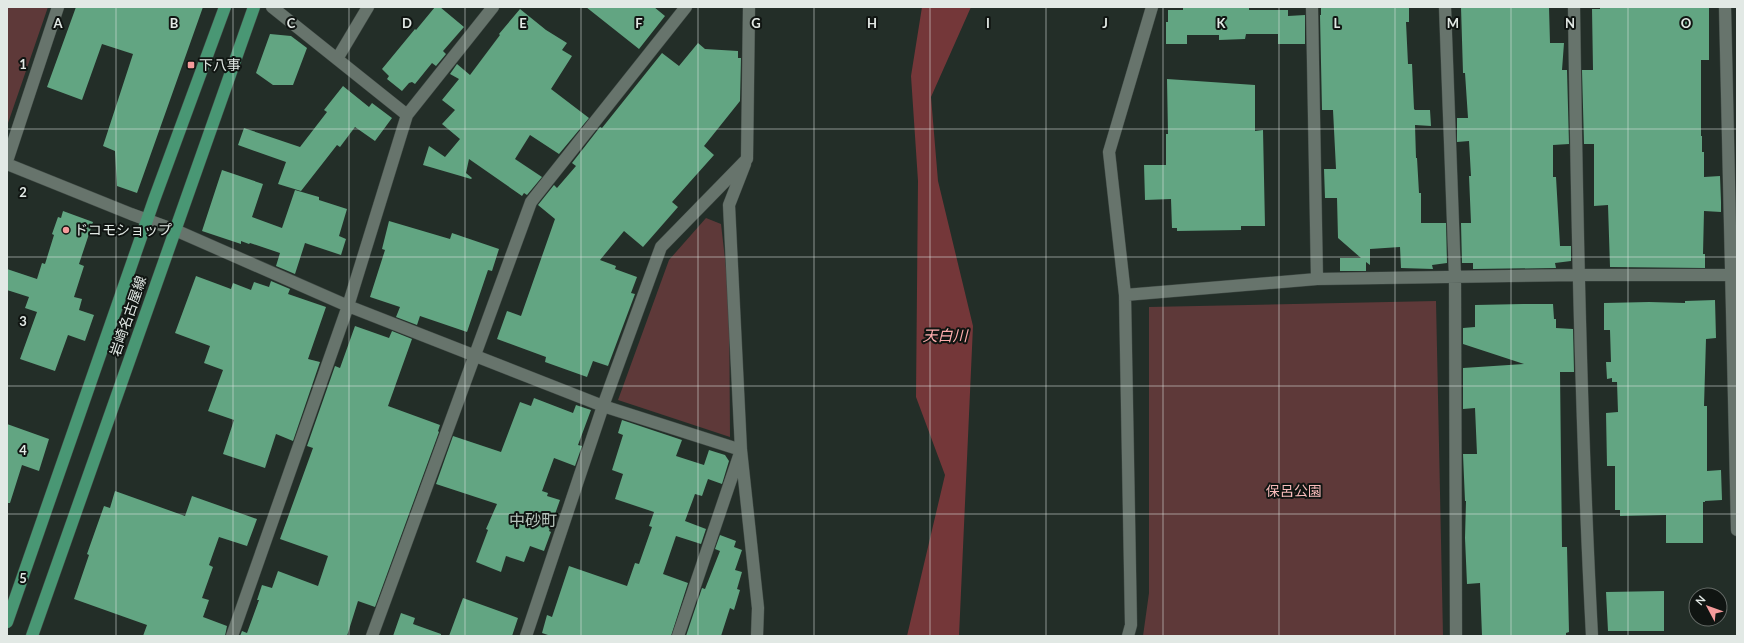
<svg xmlns="http://www.w3.org/2000/svg" width="1744" height="643" viewBox="0 0 1744 643" font-family="Lato,'Noto Sans JP',sans-serif">
<rect width="100%" height="100%" fill="#232e28"/>
<path fill="#5e3939" d="M 7,7 L 48,7 L 7,126 Z
M 706,218 L 721,224 L 729,294 L 730,437 L 618,400 L 669,260 Z
M 1436,301 L 1443,636 L 1143,636 L 1149,593 L 1149,307 Z"/>
<path fill="#743739" d="M 922,7 L 971,7 L 931,97 L 938,181 L 973,326 L 959,636 L 907,636 L 945,475 L 916,397 L 918,181 L 911,76 Z"/>
<path fill="#62a582" d="M 76,7 L 203,7 L 137,193 L 117,186 L 115,151 L 103,146 L 133,54 L 102,44 L 82,100 L 47,87 Z
M 435,7 L 440,7 L 464,27 L 443,51 L 446,54 L 436,66 L 432,63 L 415,84 L 412,82 L 409,83 L 402,91 L 387,79 L 389,76 L 382,69 L 415,29 L 416,30 Z
M 586,7 L 654,7 L 665,16 L 639,49 Z
M 1183,7 L 1249,7 L 1249,10 L 1288,10 L 1288,16 L 1305,15 L 1305,44 L 1278,44 L 1278,34 L 1246,34 L 1245,39 L 1219,40 L 1219,35 L 1187,35 L 1187,44 L 1166,44 L 1166,22 L 1168,22 L 1168,10 L 1183,10 Z
M 1321,7 L 1409,7 L 1409,22 L 1406,22 L 1408,64 L 1412,64 L 1414,109 L 1415,110 L 1430,110 L 1431,126 L 1415,125 L 1416,158 L 1417,158 L 1419,193 L 1421,193 L 1421,223 L 1446,223 L 1447,263 L 1432,265 L 1433,269 L 1401,268 L 1400,247 L 1370,249 L 1370,265 L 1366,262 L 1366,271 L 1340,271 L 1340,258 L 1361,258 L 1338,238 L 1337,198 L 1325,198 L 1324,169 L 1336,169 L 1333,110 L 1322,110 L 1320,15 L 1321,15 Z
M 1461,7 L 1549,7 L 1550,43 L 1564,43 L 1562,70 L 1567,70 L 1569,144 L 1553,145 L 1553,177 L 1556,177 L 1560,246 L 1571,246 L 1571,261 L 1555,263 L 1556,268 L 1473,269 L 1473,263 L 1462,263 L 1461,223 L 1471,223 L 1469,176 L 1471,176 L 1469,141 L 1457,142 L 1457,118 L 1468,118 L 1465,73 L 1463,73 Z
M 1600,7 L 1709,7 L 1709,60 L 1701,60 L 1701,136 L 1702,136 L 1702,152 L 1704,152 L 1704,177 L 1720,176 L 1721,202 L 1721,212 L 1704,211 L 1703,254 L 1705,254 L 1705,268 L 1610,267 L 1608,205 L 1594,206 L 1594,144 L 1584,144 L 1582,70 L 1593,70 L 1592,9 L 1600,9 Z
M 520,9 L 546,30 L 567,43 L 562,50 L 572,56 L 551,89 L 589,118 L 559,154 L 530,135 L 515,159 L 542,177 L 527,195 L 524,193 L 522,196 L 469,159 L 466,173 L 472,178 L 471,179 L 423,165 L 429,146 L 445,157 L 460,139 L 442,124 L 455,110 L 442,100 L 459,79 L 450,74 L 457,64 L 470,75 L 500,35 L 499,34 Z
M 270,34 L 291,36 L 307,48 L 293,85 L 273,85 L 256,73 Z
M 698,43 L 705,49 L 738,51 L 738,58 L 741,58 L 740,101 L 704,146 L 714,155 L 672,202 L 678,207 L 643,247 L 624,231 L 600,260 L 616,266 L 615,269 L 637,277 L 631,293 L 635,294 L 608,366 L 593,361 L 587,377 L 545,362 L 546,357 L 497,339 L 507,311 L 521,316 L 555,219 L 538,205 L 554,185 L 557,188 L 576,166 L 572,163 L 600,127 L 602,128 L 662,53 L 679,66 Z
M 1167,79 L 1255,85 L 1255,131 L 1263,130 L 1265,226 L 1241,226 L 1241,230 L 1177,231 L 1177,228 L 1172,228 L 1171,199 L 1145,200 L 1144,165 L 1166,165 L 1166,134 L 1168,134 Z
M 343,86 L 369,107 L 372,103 L 392,118 L 375,141 L 355,127 L 340,147 L 337,145 L 301,191 L 278,184 L 286,162 L 238,145 L 244,128 L 300,147 L 327,112 L 324,110 Z
M 222,170 L 263,184 L 252,217 L 282,228 L 295,190 L 319,197 L 319,200 L 347,209 L 339,236 L 346,239 L 341,255 L 305,243 L 295,274 L 276,266 L 280,253 L 250,243 L 249,244 L 241,241 L 241,244 L 202,231 Z
M 63,211 L 93,222 L 79,264 L 84,266 L 74,297 L 82,299 L 79,310 L 94,315 L 85,341 L 68,335 L 55,371 L 20,359 L 37,312 L 25,308 L 29,297 L 7,290 L 7,269 L 37,279 L 42,263 L 45,264 L 54,235 L 52,234 L 58,217 L 61,218 Z
M 389,221 L 450,239 L 452,233 L 499,249 L 492,271 L 488,270 L 467,332 L 420,316 L 417,325 L 396,317 L 400,307 L 370,297 L 385,250 L 382,249 Z
M 196,276 L 231,289 L 233,283 L 251,290 L 254,282 L 269,287 L 271,281 L 290,289 L 288,294 L 326,307 L 308,359 L 320,362 L 293,441 L 276,434 L 265,468 L 223,454 L 234,420 L 208,411 L 223,370 L 204,363 L 210,346 L 175,333 Z
M 1715,300 L 1716,338 L 1706,339 L 1704,406 L 1707,406 L 1707,471 L 1721,470 L 1722,500 L 1705,501 L 1705,502 L 1703,502 L 1703,543 L 1666,543 L 1666,515 L 1620,516 L 1620,510 L 1615,510 L 1615,466 L 1607,466 L 1606,413 L 1618,412 L 1617,382 L 1612,382 L 1612,378 L 1607,379 L 1606,362 L 1611,362 L 1610,330 L 1604,330 L 1604,303 L 1649,302 L 1685,303 L 1685,301 Z
M 1523,304 L 1553,304 L 1554,319 L 1556,319 L 1556,328 L 1573,329 L 1574,372 L 1560,372 L 1562,547 L 1567,547 L 1569,632 L 1566,633 L 1566,636 L 1482,636 L 1480,583 L 1467,584 L 1465,538 L 1466,501 L 1465,501 L 1463,454 L 1477,454 L 1475,408 L 1463,409 L 1463,368 L 1524,364 L 1463,344 L 1463,328 L 1475,327 L 1475,305 Z
M 355,326 L 389,338 L 392,331 L 412,339 L 388,406 L 440,425 L 438,431 L 439,432 L 375,607 L 358,601 L 347,636 L 240,636 L 242,631 L 247,633 L 259,600 L 257,600 L 262,585 L 272,588 L 278,571 L 318,586 L 328,556 L 280,539 L 313,448 L 307,446 L 335,366 L 340,368 Z
M 534,398 L 573,413 L 576,405 L 591,410 L 578,445 L 582,446 L 575,466 L 554,458 L 542,491 L 548,493 L 547,496 L 560,500 L 549,531 L 551,532 L 544,551 L 530,546 L 524,562 L 506,556 L 501,572 L 476,562 L 488,530 L 486,529 L 497,504 L 436,484 L 453,436 L 501,452 L 520,402 L 531,406 Z
M 622,420 L 682,440 L 676,456 L 704,465 L 709,450 L 725,455 L 729,461 L 722,484 L 708,479 L 702,496 L 695,494 L 685,521 L 706,529 L 701,544 L 676,536 L 663,574 L 688,583 L 671,636 L 551,636 L 542,633 L 547,615 L 552,617 L 569,566 L 627,586 L 635,563 L 639,564 L 652,527 L 649,526 L 654,512 L 615,499 L 623,474 L 612,470 L 623,435 L 618,433 Z
M 7,424 L 49,439 L 39,471 L 22,465 L 10,503 L 7,503 Z
M 115,491 L 185,516 L 192,496 L 257,519 L 247,546 L 219,537 L 209,565 L 213,567 L 202,598 L 209,600 L 203,617 L 227,626 L 225,636 L 143,636 L 147,625 L 74,599 L 89,555 L 87,554 L 104,506 L 110,508 Z
M 720,535 L 736,541 L 734,547 L 742,550 L 735,570 L 742,572 L 737,589 L 740,590 L 734,610 L 730,608 L 721,636 L 686,636 L 702,588 L 705,589 L 720,551 L 715,549 Z
M 1664,591 L 1664,631 L 1608,631 L 1606,592 Z
M 463,598 L 518,618 L 512,636 L 449,636 Z
M 401,613 L 415,618 L 413,624 L 441,634 L 441,636 L 393,636 Z"/>
<g fill="none" stroke-linecap="round" stroke-linejoin="round">
<defs>
<path id="minor" d="M 272,7 L 407,115
M 1312,7 L 1317,279
M 1445,7 L 1455,277 L 1456,636
M 1574,7 C 1577,217 1581,426 1592,636
M 1725,7 L 1737,530
M 337,59 L 368,7
M 7,161 L 58,7
M 7,164 L 131,214 L 175,230 L 348,306 L 603,406 L 741,450 L 678,636
M 745,164 L 729,205 L 741,450 L 758,608 L 757,636
M 1125,295 L 1317,279 L 1578,275 L 1737,275
M 232,636 L 348,306 L 407,115 L 493,7
M 372,636 L 531,202 L 686,7
M 526,636 L 603,406 L 661,247 L 747,159 L 749,7
M 1128,636 L 1131,625 L 1125,295 L 1109,152 L 1152,7"/>
<path id="major" d="M 7,622 L 154,200 L 225,7
M 32,636 L 254,7"/>
</defs>
<use href="#minor" stroke="#3f4944" stroke-width="13"/>
<use href="#major" stroke="#3f4944" stroke-width="13"/>
<use href="#minor" stroke="#67746c" stroke-width="12"/>
<use href="#major" stroke="#499774" stroke-width="12"/>
</g>
<path fill="none" stroke="#e2e9e5" stroke-width="1" stroke-opacity="0.55" d="M 116,7 L 116,636M 233,7 L 233,636M 349,7 L 349,636M 465,7 L 465,636M 581,7 L 581,636M 698,7 L 698,636M 814,7 L 814,636M 930,7 L 930,636M 1046,7 L 1046,636M 1163,7 L 1163,636M 1279,7 L 1279,636M 1395,7 L 1395,636M 1511,7 L 1511,636M 1628,7 L 1628,636M 7,129 L 1737,129M 7,257 L 1737,257M 7,386 L 1737,386M 7,514 L 1737,514"/>
<g fill="#f59b9b" stroke="#101512" stroke-width="1.5">
<rect x="187" y="61" width="8" height="8" rx="2"/>
<circle cx="66" cy="230" r="4"/>
</g>
<g text-anchor="middle" stroke-width="4" stroke-linejoin="round" paint-order="stroke">
<g font-size="14" fill="#e2e9e5" stroke="#101512" text-anchor="start">
<text x="199" y="70">下八事</text>
<text x="74" y="235">ドコモショップ</text>
</g>
<g font-size="14" fill="#e2e9e5" stroke="#101512">
<text transform="translate(128 316) rotate(-71)" y="5">岩崎名古屋線</text>
</g>
<g font-size="14" fill="#f7bbba" stroke="#101512">
<text x="1294" y="496">保呂公園</text>
</g>
<g font-size="15" font-style="italic" fill="#fdaeae" stroke="#101512">
<text x="945" y="341">天白川</text>
</g>
<g font-size="16" fill="#b6c4bc" stroke="#101512">
<text x="533" y="526">中砂町</text>
</g>
</g>
<g font-size="13" text-anchor="middle" font-weight="bold" fill="#e2e9e5" stroke="#101512" stroke-width="4" stroke-linejoin="round" paint-order="stroke">
<text x="58" y="28">A</text>
<text x="174" y="28">B</text>
<text x="291" y="28">C</text>
<text x="407" y="28">D</text>
<text x="523" y="28">E</text>
<text x="639" y="28">F</text>
<text x="756" y="28">G</text>
<text x="872" y="28">H</text>
<text x="988" y="28">I</text>
<text x="1105" y="28">J</text>
<text x="1221" y="28">K</text>
<text x="1337" y="28">L</text>
<text x="1453" y="28">M</text>
<text x="1570" y="28">N</text>
<text x="1686" y="28">O</text>
<text x="23" y="69">1</text>
<text x="23" y="197">2</text>
<text x="23" y="326">3</text>
<text x="23" y="455">4</text>
<text x="23" y="583">5</text>
</g>
<rect width="1744" height="643" fill="none" stroke="#e2e9e5" stroke-width="16"/>
<g transform="translate(1708 607) rotate(311)"><circle r="19" fill="#101512" stroke="#646a66"/>
<path d="M0-3L7 15L0 10L-7 15Z" fill="#f59b9b"/>
<text y="-6" font-size="11" font-weight="bold" text-anchor="middle" fill="#e2e9e5">N</text>
</g>
</svg>
